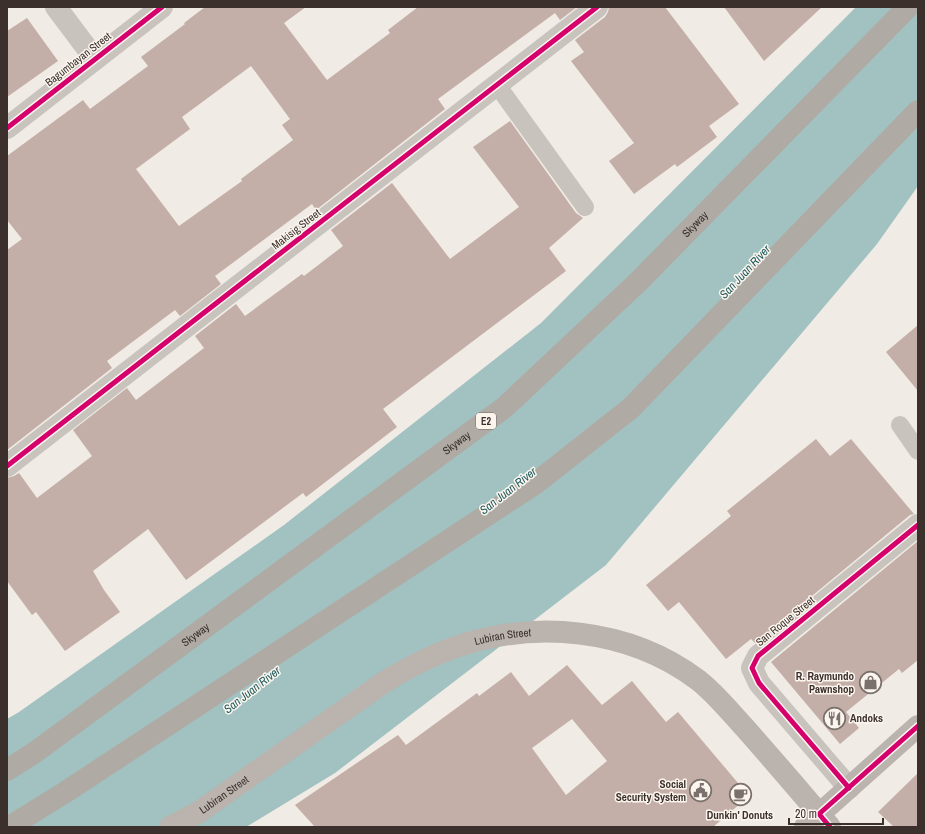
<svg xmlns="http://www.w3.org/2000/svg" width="925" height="834" viewBox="0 0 925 834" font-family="'Archivo Narrow',sans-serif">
<rect width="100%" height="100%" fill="#f0ebe5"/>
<path fill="#a1c2c1" d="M 856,7 L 918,7 L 918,186 L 877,244 L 606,565 L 335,773 L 246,827 L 7,827 L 7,719 L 19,712 L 284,525 L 541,323 Z"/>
<path fill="#c3afa7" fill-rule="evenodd" d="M 205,7 L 306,7 L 284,23 L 327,80 L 390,33 L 388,30 L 418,7 L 577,7 L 560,20 L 555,13 L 438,99 L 445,109 L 316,210 L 312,204 L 215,276 L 221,284 L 180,316 L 175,310 L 107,361 L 112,368 L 7,450 L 7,250 L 22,239 L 7,220 L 7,156 L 83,100 L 90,109 L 148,66 L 141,57 L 185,24 L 184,23 ZM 251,66 L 290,119 L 282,125 L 293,140 L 241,179 L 242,181 L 179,226 L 136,169 L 190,129 L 182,117 Z
M 609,7 L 665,7 L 739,104 L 709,126 L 717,137 L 677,167 L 675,164 L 634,194 L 609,161 L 634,143 L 571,61 L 584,52 L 575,40 L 605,17 L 608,12 Z
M 724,7 L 822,7 L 764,61 Z
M 27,18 L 58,61 L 7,97 L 7,31 Z
M 510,121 L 576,213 L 583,218 L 549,248 L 566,271 L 383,409 L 397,427 L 306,497 L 303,493 L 186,580 L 148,529 L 93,571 L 104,590 L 120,612 L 65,651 L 36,612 L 32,615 L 7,581 L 7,478 L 14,476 L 19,473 L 37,498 L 92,456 L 73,430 L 127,388 L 136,400 L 204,348 L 195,336 L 236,304 L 245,316 L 302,274 L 304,276 L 343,246 L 331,230 L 392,183 L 450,259 L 519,207 L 473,147 Z
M 918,325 L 918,391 L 886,352 Z
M 816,439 L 830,456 L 851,439 L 914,514 L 910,515 L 755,643 L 751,639 L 726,659 L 679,602 L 668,611 L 646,585 L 731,516 L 727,511 Z
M 918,541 L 918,660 L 902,673 L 899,669 L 846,712 L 859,728 L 840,744 L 771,662 Z
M 567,665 L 602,705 L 632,681 L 666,722 L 678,712 L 749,796 L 713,827 L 315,827 L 295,805 L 398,735 L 406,745 L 477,693 L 479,696 L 511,672 L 529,696 ZM 572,719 L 607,761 L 566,795 L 532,748 Z
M 918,773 L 918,827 L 894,827 L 878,812 Z"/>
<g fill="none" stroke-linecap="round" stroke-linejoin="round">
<path stroke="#c9c3be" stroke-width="18" d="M 497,85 L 585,207
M 900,425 L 918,451"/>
<path stroke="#c9c3be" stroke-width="22" d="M 56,7 L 95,59
M 7,466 L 597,7
M 849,788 L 759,683 L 752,668 L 758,656 L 918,525"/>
<path stroke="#c9c3be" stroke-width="22" d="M 7,128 L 162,7"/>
<g stroke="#bab3ae" stroke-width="22">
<path id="s1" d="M 170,827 L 199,812 L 383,683 C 405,669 428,657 453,648 C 534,619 629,628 698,680 C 716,694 730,712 745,728 C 774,761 802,793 830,827"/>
<path d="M 805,827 L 918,726"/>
</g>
<path stroke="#afaaa4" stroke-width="22" id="s2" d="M 7,770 L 34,753 L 505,407 L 638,282 L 908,7"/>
<path stroke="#afaaa4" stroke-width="22" d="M 9,827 L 64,793 L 536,483 L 631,408 L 918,111"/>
<defs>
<path id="cycleway" d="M 7,128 L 162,7
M 7,466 L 597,7
M 849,788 L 759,683 L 752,668 L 758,656 L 918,525
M 830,827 L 819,814 L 918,726"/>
</defs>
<use href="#cycleway" stroke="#fbf5ee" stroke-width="8"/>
<use href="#cycleway" stroke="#d6006c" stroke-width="5"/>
</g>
<defs>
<symbol id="shop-ring" viewBox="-11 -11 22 22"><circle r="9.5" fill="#fbf5ee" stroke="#7a716c" stroke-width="1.5"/><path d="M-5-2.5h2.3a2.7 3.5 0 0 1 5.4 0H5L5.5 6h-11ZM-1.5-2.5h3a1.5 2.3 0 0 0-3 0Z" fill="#7a716c"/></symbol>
<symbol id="restaurant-ring" viewBox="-11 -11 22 22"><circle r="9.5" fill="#fbf5ee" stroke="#7a716c" stroke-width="1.5"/><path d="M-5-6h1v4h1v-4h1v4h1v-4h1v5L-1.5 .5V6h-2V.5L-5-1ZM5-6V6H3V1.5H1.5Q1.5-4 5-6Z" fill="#7a716c"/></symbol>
<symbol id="civic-ring" viewBox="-11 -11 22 22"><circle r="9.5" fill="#fbf5ee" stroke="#7a716c" stroke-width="1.5"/><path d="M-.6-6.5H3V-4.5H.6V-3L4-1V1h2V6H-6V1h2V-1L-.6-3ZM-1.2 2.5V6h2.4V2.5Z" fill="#7a716c"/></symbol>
<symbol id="cafe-ring" viewBox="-11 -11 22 22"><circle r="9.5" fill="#fbf5ee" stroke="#7a716c" stroke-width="1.5"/><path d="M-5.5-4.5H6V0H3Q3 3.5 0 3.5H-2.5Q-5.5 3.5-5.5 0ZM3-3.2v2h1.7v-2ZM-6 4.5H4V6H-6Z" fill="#7a716c"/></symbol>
</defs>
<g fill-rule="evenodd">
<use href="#shop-ring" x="858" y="670" width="25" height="25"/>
<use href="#restaurant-ring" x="822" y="706" width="25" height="25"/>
<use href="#civic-ring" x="688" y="778" width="25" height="25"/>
<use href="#cafe-ring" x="728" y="782" width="25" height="25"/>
</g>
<g text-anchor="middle" stroke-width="3" stroke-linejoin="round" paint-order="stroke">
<rect fill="#fbf5ee" stroke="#756b66" stroke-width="1" x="476" y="413" width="20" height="16" rx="3"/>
<g font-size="10" font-weight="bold" fill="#3b302b">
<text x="486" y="425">E2</text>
</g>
<g font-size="11" fill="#3b302b" stroke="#fbf5ee">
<text transform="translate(78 59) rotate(-38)" y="4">Bagumbayan Street</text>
<text dy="4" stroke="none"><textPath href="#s2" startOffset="880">Skyway</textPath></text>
<text transform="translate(296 229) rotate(-38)" y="4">Makisig Street</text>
<text dy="4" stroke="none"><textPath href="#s2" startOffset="556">Skyway</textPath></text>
<text transform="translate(785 621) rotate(-39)" y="4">San Roque Street</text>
<text dy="4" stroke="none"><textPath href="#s2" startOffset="232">Skyway</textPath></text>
<text dy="4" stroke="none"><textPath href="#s1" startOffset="387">Lubiran Street</textPath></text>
<text dy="4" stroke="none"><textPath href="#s1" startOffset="63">Lubiran Street</textPath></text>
</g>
<g font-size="11" font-weight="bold" fill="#3b302b" stroke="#fbf5ee" text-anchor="end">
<text x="854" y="680">R. Raymundo<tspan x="854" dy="13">Pawnshop</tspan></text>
<text x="850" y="722" text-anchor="start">Andoks</text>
<text x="686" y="788">Social<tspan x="686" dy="13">Security System</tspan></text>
<text x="740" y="819" text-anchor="middle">Dunkin' Donuts</text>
</g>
<g font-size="12" font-style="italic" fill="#1f5a5e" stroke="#fbf5ee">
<text transform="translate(745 272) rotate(-47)" y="4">San Juan River</text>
<text transform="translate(508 491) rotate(-38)" y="4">San Juan River</text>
<text transform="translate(252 690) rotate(-38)" y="4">San Juan River</text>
</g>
</g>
<rect width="925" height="834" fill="none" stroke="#3b302b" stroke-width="16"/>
<path d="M789 818v6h94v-6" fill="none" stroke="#3b302b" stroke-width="2"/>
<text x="795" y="818" font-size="12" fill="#3b302b" stroke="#fbf5ee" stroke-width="3" paint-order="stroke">20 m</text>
</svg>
